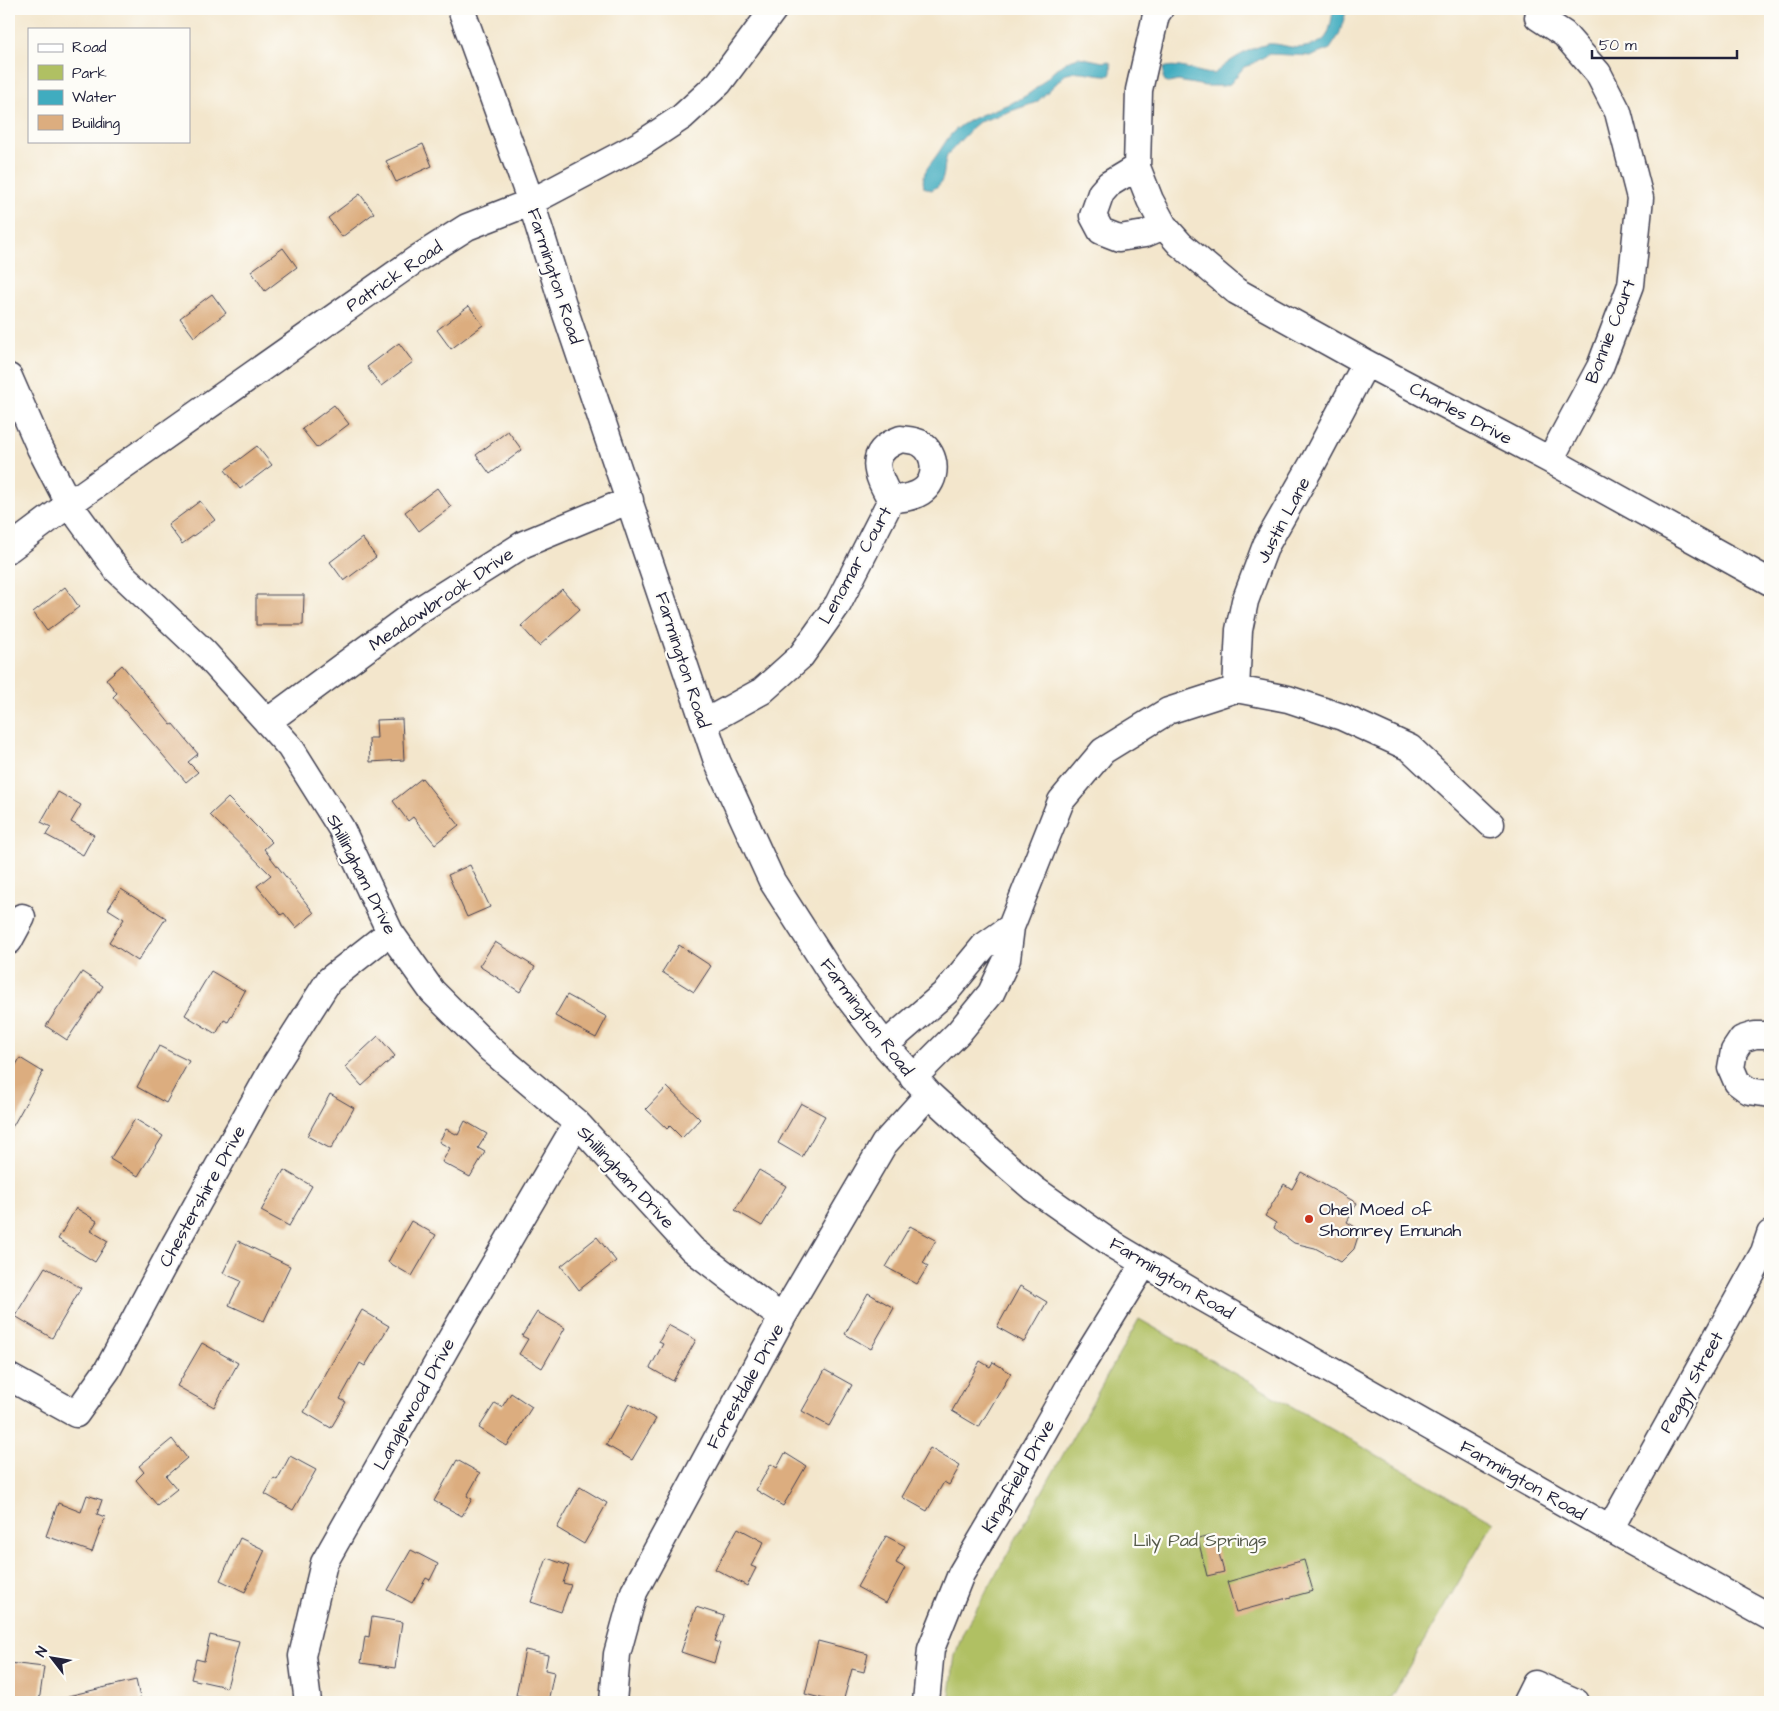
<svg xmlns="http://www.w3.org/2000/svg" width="1779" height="1711" viewBox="0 0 1779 1711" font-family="'Architects Daughter',sans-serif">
<rect width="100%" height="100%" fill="#fdfcf7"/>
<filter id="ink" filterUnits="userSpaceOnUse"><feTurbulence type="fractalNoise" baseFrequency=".02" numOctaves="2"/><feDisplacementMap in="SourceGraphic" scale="10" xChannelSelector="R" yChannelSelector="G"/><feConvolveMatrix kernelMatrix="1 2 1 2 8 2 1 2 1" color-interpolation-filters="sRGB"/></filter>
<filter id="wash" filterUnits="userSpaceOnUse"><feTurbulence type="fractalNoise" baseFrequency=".0096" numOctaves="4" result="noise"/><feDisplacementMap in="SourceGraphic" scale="20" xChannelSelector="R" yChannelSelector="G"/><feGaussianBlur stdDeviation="1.12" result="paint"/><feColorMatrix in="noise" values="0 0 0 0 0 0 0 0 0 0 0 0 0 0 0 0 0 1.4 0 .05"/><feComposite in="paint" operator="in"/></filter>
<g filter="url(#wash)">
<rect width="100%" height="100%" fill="#f3e6cc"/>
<path fill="#b0c063" stroke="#69714f" d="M 1139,1319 L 1494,1522 L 1388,1702 L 949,1702 L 955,1655 L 963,1633 Z"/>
<path fill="#40acbf" stroke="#31677d" d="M 1334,9 L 1347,9 L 1339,35 L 1330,49 L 1312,56 L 1269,54 L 1250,65 L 1244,67 L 1230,84 L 1223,86 L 1205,86 L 1178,81 L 1169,83 L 1165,81 L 1163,77 L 1164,68 C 1176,62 1200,74 1214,74 C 1228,61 1249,48 1268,44 C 1276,43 1284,46 1291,47 C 1300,49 1318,46 1325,38 C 1331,31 1331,18 1334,9 Z
M 1079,57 L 1103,62 L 1109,61 C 1112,64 1112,71 1110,75 C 1096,76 1081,69 1067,73 L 1037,102 L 979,122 L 973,127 L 948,154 C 941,167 949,183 931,190 L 924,187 C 921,175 927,168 934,159 C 941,150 946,139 954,131 C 974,113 1004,109 1027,95 C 1046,83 1056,62 1079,57 Z"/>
<g id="blocks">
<path fill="#dcad7f" d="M 423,144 L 432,166 L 396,182 L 386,161 Z
M 360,194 L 374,213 L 342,237 L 328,218 Z
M 283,248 L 297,267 L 265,291 L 251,271 Z
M 212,294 L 226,313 L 194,337 L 180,318 Z
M 469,306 L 483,325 L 451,349 L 437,330 Z
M 399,343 L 413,362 L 381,386 L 367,367 Z
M 334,405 L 349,424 L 317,448 L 302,429 Z
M 508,431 L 522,450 L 490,474 L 476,455 Z
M 257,446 L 272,465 L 240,489 L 225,470 Z
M 437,488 L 451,507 L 419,531 L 405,512 Z
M 200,501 L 215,520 L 182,544 L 168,525 Z
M 362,538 L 376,557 L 344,581 L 330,562 Z
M 65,587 L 79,607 L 47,631 L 33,612 Z
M 562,589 L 580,609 L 539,646 L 521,626 Z
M 256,595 L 304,595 L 303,625 L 256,625 Z
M 122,665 L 171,725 L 173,724 L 198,754 L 188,762 L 198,772 L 186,782 L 113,697 L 117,693 L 106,679 Z
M 402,719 L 404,760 L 370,762 L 369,738 L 377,738 L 376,720 Z
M 422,778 L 459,825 L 435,844 L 413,817 L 408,821 L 393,801 Z
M 58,792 L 81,805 L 71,822 L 94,835 L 83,855 L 46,835 L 51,827 L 41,822 Z
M 228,798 L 272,842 L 264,849 L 314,913 L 296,928 L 284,913 L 281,915 L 257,886 L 271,875 L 210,815 Z
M 470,865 L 490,907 L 467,917 L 448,875 Z
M 121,889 L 166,918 L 138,961 L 109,942 L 124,919 L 108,909 Z
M 495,942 L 535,967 L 520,992 L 479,966 Z
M 679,945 L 711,966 L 694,992 L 662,972 Z
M 211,971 L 245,991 L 228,1022 L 224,1020 L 216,1034 L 185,1015 Z
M 82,972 L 103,986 L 67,1040 L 46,1026 Z
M 567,995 L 607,1017 L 596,1038 L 555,1016 Z
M 378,1036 L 395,1056 L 362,1086 L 345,1067 Z
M 159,1046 L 189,1061 L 166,1103 L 137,1087 Z
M 20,1058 L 43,1072 L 9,1133 L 9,1077 Z
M 667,1087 L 700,1119 L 682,1138 L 670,1126 L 667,1129 L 646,1109 Z
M 330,1094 L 354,1108 L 331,1149 L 307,1136 Z
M 801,1103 L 825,1116 L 802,1157 L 778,1143 Z
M 135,1119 L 163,1136 L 138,1176 L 110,1159 Z
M 465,1121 L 487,1134 L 478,1148 L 485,1152 L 470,1177 L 442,1162 L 450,1148 L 439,1142 L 446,1129 L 458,1135 Z
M 284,1170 L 312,1186 L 289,1226 L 261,1211 Z
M 759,1170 L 786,1186 L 762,1226 L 735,1210 Z
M 1301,1172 L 1357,1203 L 1347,1222 L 1360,1230 L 1354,1249 L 1341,1262 L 1315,1248 L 1294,1243 L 1274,1228 L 1276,1223 L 1265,1216 L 1284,1184 L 1292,1189 Z
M 76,1208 L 97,1221 L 91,1231 L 108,1241 L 95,1262 L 58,1239 Z
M 411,1221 L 436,1235 L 412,1276 L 388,1262 Z
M 910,1226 L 936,1240 L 923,1263 L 928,1266 L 917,1284 L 886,1267 Z
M 597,1237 L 616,1261 L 579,1290 L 561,1266 Z
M 238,1241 L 290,1266 L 264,1321 L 229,1305 L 241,1281 L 223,1273 Z
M 45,1267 L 81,1288 L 52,1338 L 15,1316 Z
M 1020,1286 L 1047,1302 L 1024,1342 L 997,1327 Z
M 868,1293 L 894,1308 L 871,1349 L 845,1334 Z
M 362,1310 L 389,1326 L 365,1366 L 360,1363 L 340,1399 L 346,1402 L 331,1428 L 304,1412 Z
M 537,1312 L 565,1328 L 542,1368 L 519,1354 L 528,1339 L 522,1336 Z
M 668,1325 L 696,1340 L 673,1381 L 650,1368 L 663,1344 L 659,1342 Z
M 202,1343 L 238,1363 L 214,1407 L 177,1386 Z
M 980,1361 L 990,1367 L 993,1362 L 1011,1373 L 979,1427 L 952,1411 Z
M 825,1370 L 852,1385 L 829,1426 L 802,1411 Z
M 511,1393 L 532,1407 L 507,1446 L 479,1428 L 495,1403 L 502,1407 Z
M 629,1404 L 656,1419 L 632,1460 L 606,1445 Z
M 172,1439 L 187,1458 L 166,1476 L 177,1489 L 157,1505 L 136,1480 L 144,1472 L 139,1466 Z
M 930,1448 L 960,1466 L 949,1485 L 944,1482 L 927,1511 L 902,1497 Z
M 785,1453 L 806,1466 L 783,1506 L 756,1490 L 771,1464 L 777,1468 Z
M 290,1456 L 316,1470 L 293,1510 L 265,1494 L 274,1478 L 277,1480 Z
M 457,1460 L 480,1473 L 467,1496 L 472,1499 L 462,1516 L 434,1501 Z
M 580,1487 L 607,1503 L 584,1544 L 557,1528 Z
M 87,1495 L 102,1500 L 97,1514 L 105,1517 L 92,1552 L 46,1536 L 58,1503 L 81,1512 Z
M 738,1528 L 764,1542 L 751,1566 L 756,1568 L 747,1586 L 715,1569 Z
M 1214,1535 L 1224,1572 L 1207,1576 L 1198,1539 Z
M 886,1536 L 905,1546 L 896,1563 L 905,1568 L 886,1603 L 857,1587 Z
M 240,1538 L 265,1550 L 245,1592 L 220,1580 Z
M 411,1550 L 438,1564 L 430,1580 L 426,1578 L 412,1603 L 388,1590 Z
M 547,1558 L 569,1566 L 563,1583 L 571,1585 L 561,1612 L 531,1602 Z
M 1304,1560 L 1313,1591 L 1236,1612 L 1227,1582 Z
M 696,1607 L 724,1616 L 715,1641 L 720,1643 L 714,1663 L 681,1652 Z
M 372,1617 L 402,1622 L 395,1668 L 361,1663 L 365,1636 L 369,1637 Z
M 210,1635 L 239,1642 L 227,1687 L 191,1679 L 196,1659 L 204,1661 Z
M 818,1641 L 868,1654 L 864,1672 L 852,1669 L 843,1702 L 836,1702 L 805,1694 Z
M 525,1650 L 548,1655 L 545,1670 L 554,1672 L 548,1702 L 516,1695 Z
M 9,1663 L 44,1667 L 39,1702 L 9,1701 Z
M 136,1680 L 141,1702 L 68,1702 L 68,1696 Z"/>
</g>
</g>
<g filter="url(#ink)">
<use href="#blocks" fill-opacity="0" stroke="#413f51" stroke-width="1"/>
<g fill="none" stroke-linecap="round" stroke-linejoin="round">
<defs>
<path id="minor" d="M 461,9 L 531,202 L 566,314 L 717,761 L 772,881 L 838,984 L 885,1045 L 929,1094 L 996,1156 L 1034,1189 L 1112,1244 L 1198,1295 L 1610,1529 L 1770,1617
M 1160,9 L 1156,15 L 1139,90 L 1137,167 L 1150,200 L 1164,226 L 1180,244 L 1236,291 L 1366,363 L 1550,460 L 1770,582
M 1538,17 L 1564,34 L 1598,73 L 1618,112 L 1640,198 L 1631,285 L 1600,367 L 1550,460
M 1137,167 L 1109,184 L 1101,193 L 1093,216 L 1101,231 L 1119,238 L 1145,234 L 1164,226
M 9,377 L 40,448 L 69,504 L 117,570 L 204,652 L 290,747 L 341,828 L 390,932 L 432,991 L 489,1048 L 577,1123 L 692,1249 L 782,1318
M 901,439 C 908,440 914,440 920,443 C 938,454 938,481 921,492 C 912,498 901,498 891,500 C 877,475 865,452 901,439 Z
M 9,549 L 69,504 L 418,258 L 467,227 L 531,202 L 641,144 L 682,117 L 719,83 L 774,9
M 1236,689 L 1239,630 L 1245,601 L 1266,545 L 1314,461 L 1366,363
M 267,722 L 416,612 L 524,544 L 630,500
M 704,723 L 762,691 L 801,656 L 838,604 L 891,500
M 9,941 L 22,917
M 1770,1035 L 1755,1035 L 1742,1039 L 1734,1051 L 1731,1068 L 1737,1082 L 1749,1091 L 1770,1094
M 885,1045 L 946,992 L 984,946 L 1011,927
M 913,1078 L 959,1032 L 991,993 L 1007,959 L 1011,927 L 1061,801 L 1103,751 L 1168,711 L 1236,689 L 1288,699 L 1342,717 L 1410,748 L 1491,824
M 9,1377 L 76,1414 L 108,1369 L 171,1251 L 273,1068 L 329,980 L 390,932
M 1610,1529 L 1764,1252 L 1770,1234
M 308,1702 L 302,1656 L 324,1563 L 460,1323 L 577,1123
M 613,1702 L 617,1654 L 634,1592 L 782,1318 L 884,1144 L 929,1094
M 926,1702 L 931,1649 L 961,1574 L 1013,1486 L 1079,1369 L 1144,1264
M 1526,1702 L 1535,1684 L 1576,1702"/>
</defs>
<use href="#minor" stroke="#413f51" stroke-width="29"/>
<use href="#minor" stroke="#fff" stroke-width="26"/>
</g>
</g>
<circle fill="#c8321e" stroke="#fdfcf7" stroke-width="2" cx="1309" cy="1219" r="5"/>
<g text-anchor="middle" stroke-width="4.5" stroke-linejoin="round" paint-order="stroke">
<g font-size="18" fill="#22223b" stroke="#fdfcf7">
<text transform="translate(394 276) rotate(-34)" y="6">Patrick Road</text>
<text transform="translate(555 276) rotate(72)" y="6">Farmington Road</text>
<text transform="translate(1610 331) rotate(-69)" y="6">Bonnie Court</text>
<text transform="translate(1461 413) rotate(28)" y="6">Charles Drive</text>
<text transform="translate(1283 520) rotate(-62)" y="6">Justin Lane</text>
<text transform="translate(855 565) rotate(-61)" y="6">Lenomar Court</text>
<text transform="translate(441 599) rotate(-34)" y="6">Meadowbrook Drive</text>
<text transform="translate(683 660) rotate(72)" y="6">Farmington Road</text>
<text transform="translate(362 874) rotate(63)" y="6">Shillingham Drive</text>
<text transform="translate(867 1017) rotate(53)" y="6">Farmington Road</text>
<text transform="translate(626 1177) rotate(47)" y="6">Shillingham Drive</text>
<text transform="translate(202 1196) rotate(-61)" y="6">Chestershire Drive</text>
<text transform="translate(1172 1278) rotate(31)" y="6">Farmington Road</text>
<text transform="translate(1691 1382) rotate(-61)" y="6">Peggy Street</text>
<text transform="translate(745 1386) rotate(-61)" y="6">Forestdale Drive</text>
<text transform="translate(414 1404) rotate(-61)" y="6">Langlewood Drive</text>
<text transform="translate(1018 1476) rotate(-60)" y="6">Kingsfield Drive</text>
<text transform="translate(1523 1480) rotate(30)" y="6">Farmington Road</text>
</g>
<g font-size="18" fill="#22223b" stroke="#fdfcf7" text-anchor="start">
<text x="1319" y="1215">Ohel Moed of<tspan x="1319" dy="21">Shomrey Emunah</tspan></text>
</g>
<g font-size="18" fill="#545949" stroke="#fdfcf7">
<text x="1200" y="1546">Lily Pad Springs</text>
</g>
</g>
<rect width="1779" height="1711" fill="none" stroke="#fdfcf7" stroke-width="30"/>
<rect x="28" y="28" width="162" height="115" fill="#fdfcf7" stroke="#a5a5ac"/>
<rect x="38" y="44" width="25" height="8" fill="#ffffff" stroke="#a5a5ac"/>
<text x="72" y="52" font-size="15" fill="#22223b">Road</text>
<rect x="38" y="65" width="25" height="15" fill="#b0c063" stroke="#a5a5ac"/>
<text x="72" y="78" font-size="15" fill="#22223b">Park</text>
<rect x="38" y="90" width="25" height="15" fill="#40acbf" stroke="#a5a5ac"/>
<text x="72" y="102" font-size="15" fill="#22223b">Water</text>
<rect x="38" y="115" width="25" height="15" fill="#dcad7f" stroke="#a5a5ac"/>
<text x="72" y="128" font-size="15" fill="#22223b">Building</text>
<g transform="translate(52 1658) rotate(301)" stroke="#fdfcf7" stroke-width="4" paint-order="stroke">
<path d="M0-4L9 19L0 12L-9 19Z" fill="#22223b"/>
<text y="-8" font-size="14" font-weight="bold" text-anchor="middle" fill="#22223b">N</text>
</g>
<path d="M1592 50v8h145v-8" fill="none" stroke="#22223b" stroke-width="2.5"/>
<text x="1599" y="50" font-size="15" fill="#22223b" stroke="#fdfcf7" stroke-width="4" paint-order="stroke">50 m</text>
</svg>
